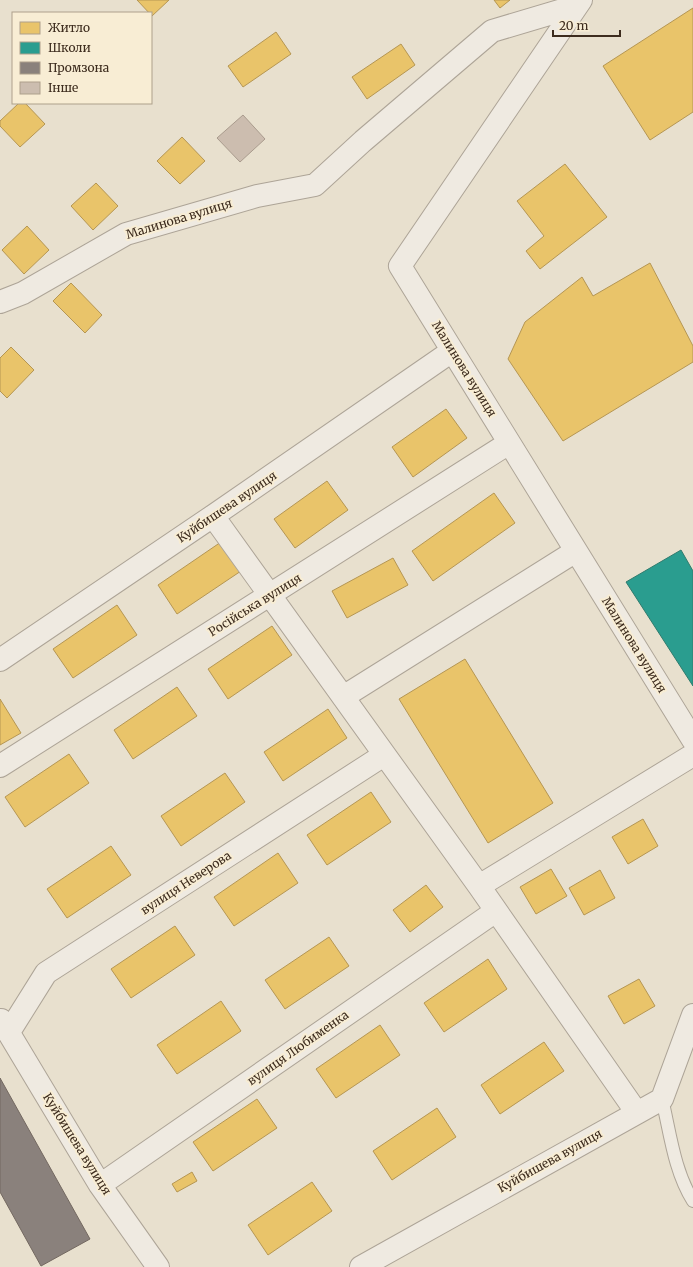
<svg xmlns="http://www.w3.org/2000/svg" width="693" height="1267" viewBox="0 0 693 1267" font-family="Merriweather,serif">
<rect width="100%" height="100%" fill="#e8e0ce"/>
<path fill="#e9c46a" stroke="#b59653" d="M 137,0 L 169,0 L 152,16 Z
M 494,0 L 510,0 L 500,8 Z
M 693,8 L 693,112 L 650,140 L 603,66 Z
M 276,32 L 291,54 L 243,87 L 228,66 Z
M 401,44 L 415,65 L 367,99 L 352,77 Z
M 19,103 L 25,103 L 45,124 L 20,147 L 0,126 L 0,121 Z
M 182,137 L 205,161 L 180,184 L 157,161 Z
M 565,164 L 607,217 L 540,269 L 526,251 L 544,236 L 517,201 Z
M 96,183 L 118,206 L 93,230 L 71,206 Z
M 27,226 L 49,250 L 24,274 L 2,250 Z
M 650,263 L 693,346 L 693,362 L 563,441 L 508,359 L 525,322 L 582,277 L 593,296 Z
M 71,283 L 102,315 L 85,333 L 53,301 Z
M 11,347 L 34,370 L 7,398 L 0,391 L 0,358 Z
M 446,409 L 467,438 L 413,477 L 392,447 Z
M 327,481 L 348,510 L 295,548 L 274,519 Z
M 494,493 L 515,523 L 433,581 L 412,551 Z
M 221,542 L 241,571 L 177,614 L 158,585 Z
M 393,558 L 408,585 L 347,618 L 332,591 Z
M 117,605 L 137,635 L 73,678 L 53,649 Z
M 272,626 L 292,655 L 228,699 L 208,669 Z
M 465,659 L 553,803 L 488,843 L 399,699 Z
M 177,687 L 197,716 L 133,759 L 114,730 Z
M 0,699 L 21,733 L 0,745 Z
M 328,709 L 347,738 L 283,781 L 264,752 Z
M 69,754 L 89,783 L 25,827 L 5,797 Z
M 225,773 L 245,802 L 181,846 L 161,816 Z
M 371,792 L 391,822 L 327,865 L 307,835 Z
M 643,819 L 658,846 L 628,864 L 612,837 Z
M 111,846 L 131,875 L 67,918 L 47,889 Z
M 278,853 L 298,883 L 234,926 L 214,897 Z
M 551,869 L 567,896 L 536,914 L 520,887 Z
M 600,870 L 615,898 L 584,915 L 569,888 Z
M 426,885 L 443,907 L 410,932 L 393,910 Z
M 175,926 L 195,955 L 131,998 L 111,969 Z
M 329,937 L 349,966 L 285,1009 L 265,980 Z
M 488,959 L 507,989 L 444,1032 L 424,1003 Z
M 639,979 L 655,1006 L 624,1024 L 608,996 Z
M 221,1001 L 241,1031 L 177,1074 L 157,1045 Z
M 380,1025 L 400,1055 L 336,1098 L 316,1069 Z
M 544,1042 L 564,1071 L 500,1114 L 481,1085 Z
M 257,1099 L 277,1128 L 213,1171 L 193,1142 Z
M 437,1108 L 456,1137 L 392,1180 L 373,1151 Z
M 192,1172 L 197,1181 L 177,1192 L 172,1184 Z
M 312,1182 L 332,1211 L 268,1255 L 248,1225 Z"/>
<path fill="#2a9d8f" stroke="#307b6d" d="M 681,550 L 693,571 L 693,686 L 626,582 Z"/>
<path fill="#8a817c" stroke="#736860" d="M 0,1078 L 90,1239 L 41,1266 L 0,1192 Z"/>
<path fill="#ccbdaf" stroke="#a99b8d" d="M 243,115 L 265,139 L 240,162 L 217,138 Z"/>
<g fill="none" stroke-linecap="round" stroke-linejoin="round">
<defs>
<path id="lane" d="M 662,1099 C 670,1132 674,1171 693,1201"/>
<path id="street" d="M 581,0 L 400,266 L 693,740
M 0,302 L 23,293 L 126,234 L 257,196 L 315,185 L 363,141 L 492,31 L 576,6
M 213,516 L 479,886 L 637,1113
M 0,660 L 213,516 L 452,351
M 343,697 L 576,551
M 0,766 L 509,443
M 479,886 L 693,755
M 1,1020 L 100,1185 L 158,1267
M 9,1032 L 46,973 L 384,755
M 100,1185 L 496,911
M 361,1267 L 662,1099 L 693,1015"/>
</defs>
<use href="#lane" stroke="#ada497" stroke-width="14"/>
<use href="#street" stroke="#ada497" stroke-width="24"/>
<use href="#lane" stroke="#efeae1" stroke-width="12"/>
<use href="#street" stroke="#efeae1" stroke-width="22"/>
</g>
<g text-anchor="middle" stroke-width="4" stroke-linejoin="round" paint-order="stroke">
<g font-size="12" fill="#3d2c1e" stroke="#f8edd4">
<text transform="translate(179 219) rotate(-17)" y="4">Малинова вулиця</text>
<text transform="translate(464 369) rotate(58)" y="4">Малинова вулиця</text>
<text transform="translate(227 507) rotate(-34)" y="4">Куйбишева вулиця</text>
<text transform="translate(255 605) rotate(-32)" y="4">Російська вулиця</text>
<text transform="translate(634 645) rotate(58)" y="4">Малинова вулиця</text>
<text transform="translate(186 883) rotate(-33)" y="4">вулиця Неверова</text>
<text transform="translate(298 1048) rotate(-35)" y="4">вулиця Любименка</text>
<text transform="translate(77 1144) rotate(58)" y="4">Куйбишева вулиця</text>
<text transform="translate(550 1161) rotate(-29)" y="4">Куйбишева вулиця</text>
</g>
</g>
<rect x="12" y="12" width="140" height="92" fill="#f8edd4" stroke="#ada08b"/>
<rect x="20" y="22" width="20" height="12" fill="#e9c46a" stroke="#ada08b"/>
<text x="48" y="32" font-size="12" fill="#3d2c1e">Житло</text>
<rect x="20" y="42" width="20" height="12" fill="#2a9d8f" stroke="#ada08b"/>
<text x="48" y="52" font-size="12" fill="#3d2c1e">Школи</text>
<rect x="20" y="62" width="20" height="12" fill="#8a817c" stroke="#ada08b"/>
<text x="48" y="72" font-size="12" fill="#3d2c1e">Промзона</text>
<rect x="20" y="82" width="20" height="12" fill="#ccbdaf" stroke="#ada08b"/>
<text x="48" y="92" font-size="12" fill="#3d2c1e">Інше</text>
<path d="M553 30v6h67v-6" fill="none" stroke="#3d2c1e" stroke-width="2"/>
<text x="559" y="30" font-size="12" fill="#3d2c1e" stroke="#f8edd4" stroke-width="3" paint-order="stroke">20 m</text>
</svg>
